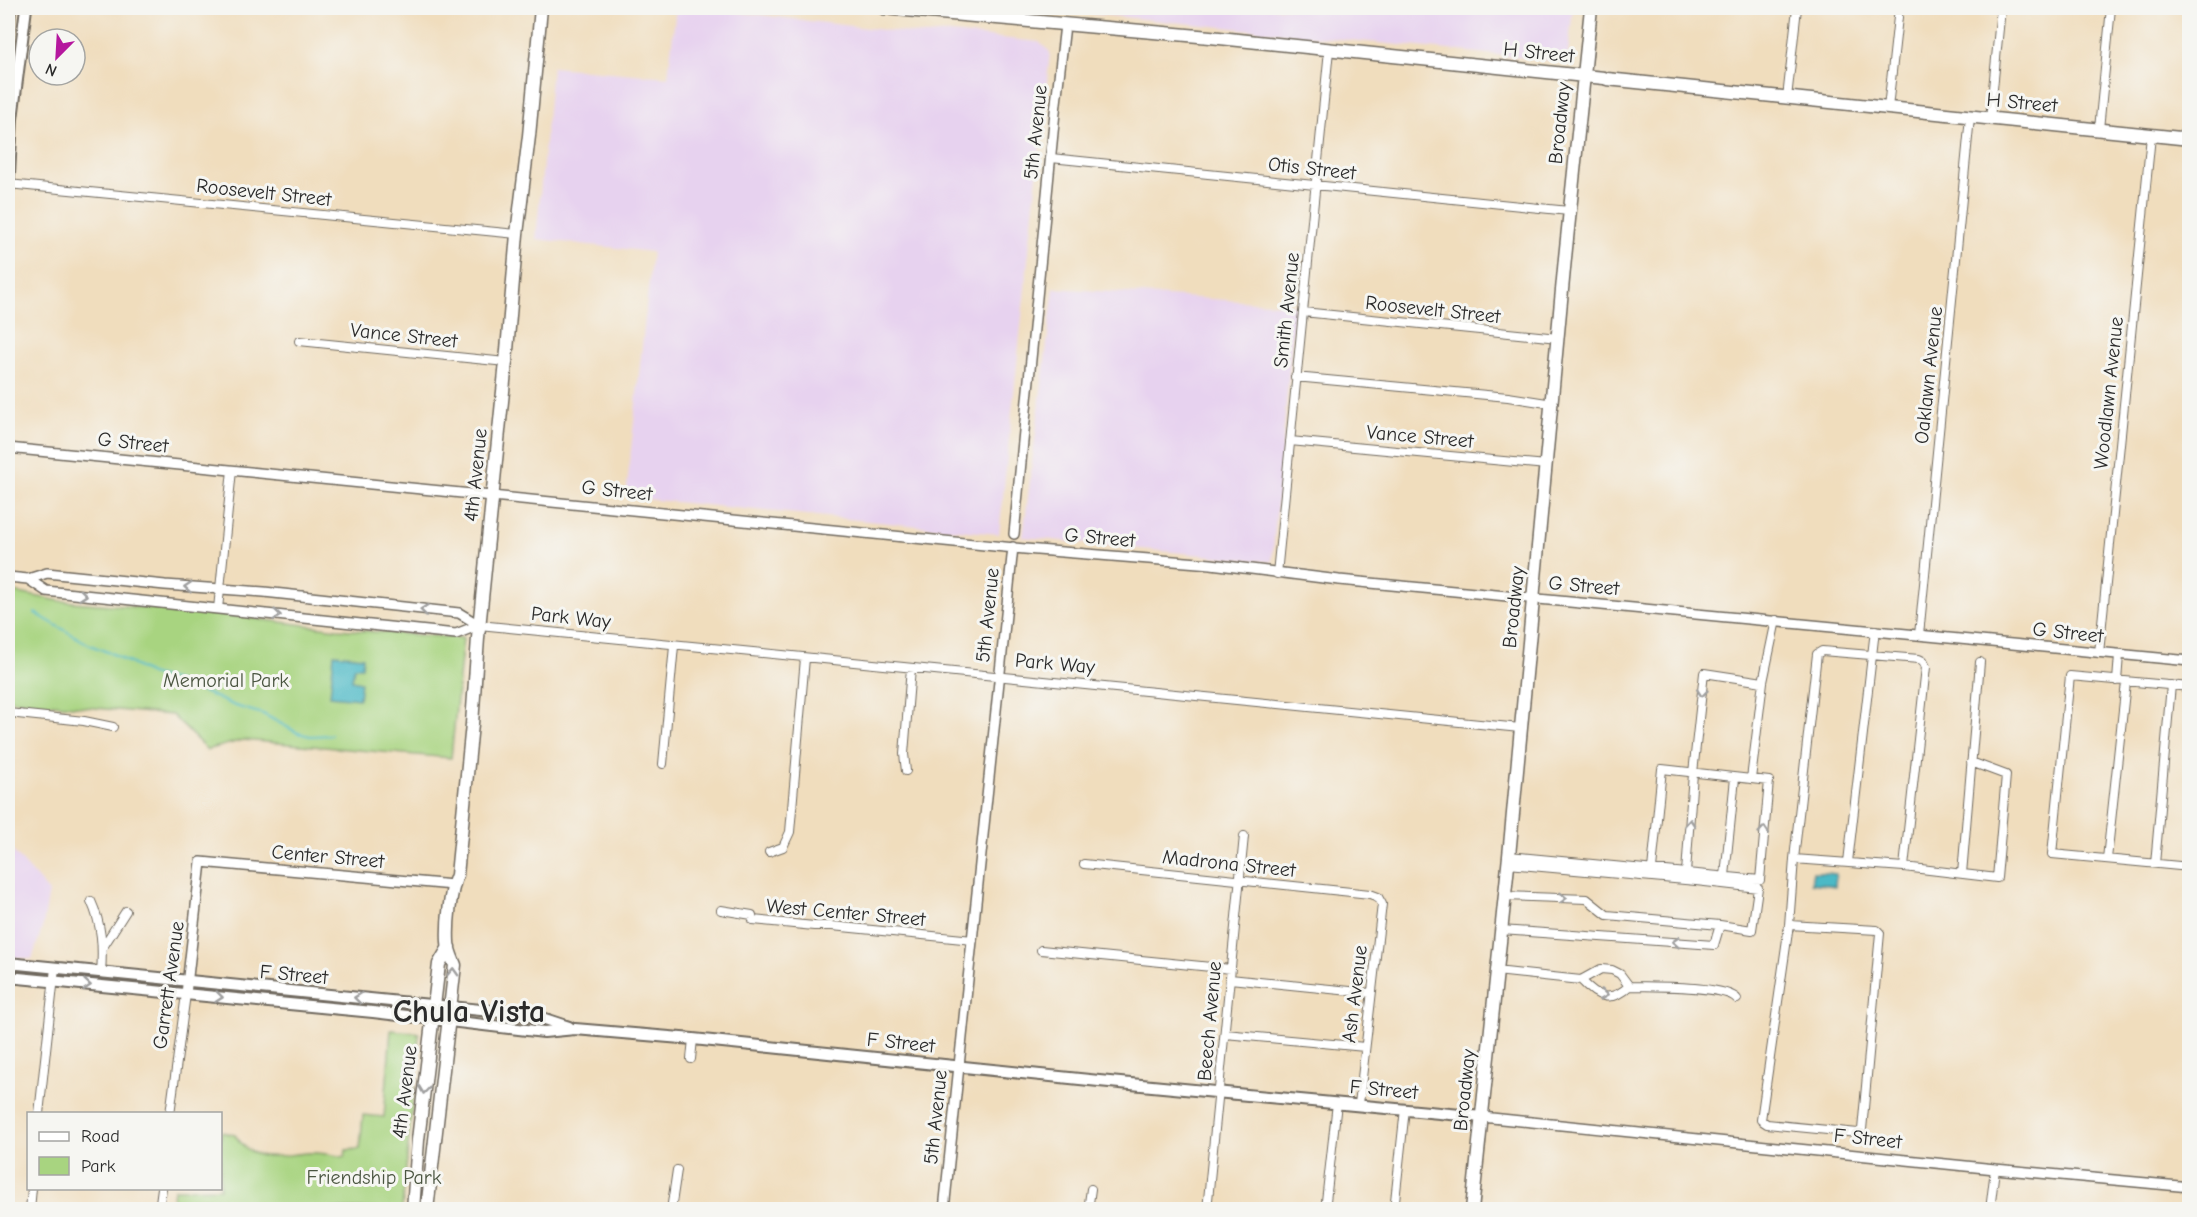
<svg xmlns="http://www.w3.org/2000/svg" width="2197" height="1217" viewBox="0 0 2197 1217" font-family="'Comic Neue',sans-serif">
<rect width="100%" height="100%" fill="#f6f6f2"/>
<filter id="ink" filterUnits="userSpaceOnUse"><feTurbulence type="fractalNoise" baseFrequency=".0167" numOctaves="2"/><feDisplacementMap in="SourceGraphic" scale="12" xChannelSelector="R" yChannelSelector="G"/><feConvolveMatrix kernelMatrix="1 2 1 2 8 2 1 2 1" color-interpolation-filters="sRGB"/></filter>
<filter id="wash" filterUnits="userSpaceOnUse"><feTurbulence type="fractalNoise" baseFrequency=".008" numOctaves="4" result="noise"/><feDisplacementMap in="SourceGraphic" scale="24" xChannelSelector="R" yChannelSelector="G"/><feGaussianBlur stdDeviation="1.35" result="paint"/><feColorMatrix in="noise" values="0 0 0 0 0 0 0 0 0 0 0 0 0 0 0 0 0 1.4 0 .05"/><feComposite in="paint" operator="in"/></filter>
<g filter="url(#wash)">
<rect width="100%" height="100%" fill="#f0ddbd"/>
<path fill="#e7d2ef" d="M 676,8 L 702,8 L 926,35 L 950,33 L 1040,42 L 1050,52 L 999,534 L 626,497 L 652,252 L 536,239 L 552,67 L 668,77 Z
M 1044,9 L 1044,8 L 1573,8 L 1567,62 Z
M 1054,288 L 1295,305 L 1272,562 L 1023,537 Z
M 8,848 L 11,849 L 49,892 L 43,925 L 32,959 L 8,957 Z"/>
<path fill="#a8d480" stroke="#6a8056" stroke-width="1.5" d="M 8,591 L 60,601 L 201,612 L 337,629 L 463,638 L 451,758 L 243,740 L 207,750 L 172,715 L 8,700 Z
M 391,1030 L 419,1033 L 419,1036 L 402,1209 L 172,1209 L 174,1189 L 220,1188 L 221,1132 L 235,1135 C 255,1166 275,1155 307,1153 C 319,1152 332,1155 345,1157 L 346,1150 L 360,1149 L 363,1115 L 384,1117 Z"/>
<path fill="#4cb9c6" stroke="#3c7278" stroke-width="1.5" d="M 334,654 L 363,657 L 362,667 L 354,667 L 352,680 L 361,682 L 359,699 L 330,696 Z
M 1813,872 L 1836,874 L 1835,886 L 1811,883 Z"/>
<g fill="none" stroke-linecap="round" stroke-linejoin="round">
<path stroke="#4cb9c6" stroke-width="2" d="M 35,613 L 90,645 L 115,655 L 150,674 L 183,683 L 235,706 L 263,714 L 298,733 L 310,736 L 331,735"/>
</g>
</g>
<g filter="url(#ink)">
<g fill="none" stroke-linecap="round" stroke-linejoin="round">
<defs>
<path id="minor" d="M 1787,98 L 1797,8
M 1888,108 L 1899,8
M 1990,119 L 2001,8
M 2099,129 L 2111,8
M 1051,158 L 1569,211
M 8,184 L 517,234
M 1303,312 L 1558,338
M 299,341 L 506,362
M 1295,377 L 1508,397 L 1553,404
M 1290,441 L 1547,465
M 1277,574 L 1329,50
M 218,609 L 232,470
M 479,625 L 1520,728
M 1919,635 L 1970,117
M 2099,653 L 2151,136
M 2117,681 L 2119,655
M 2190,687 L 2070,676 L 2052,854 L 2190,867
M 8,713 L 84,721 L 113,727
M 663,764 L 674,646
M 906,771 L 904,754 L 911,668
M 1751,779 L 1763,682 L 1776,620
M 769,852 L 783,847 L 790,832 L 805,658
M 1509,856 L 1760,880 L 1769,781 L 1662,769 L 1652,869
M 1794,859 L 1904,867 L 1997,878 L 2006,775 L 1971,762
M 2107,859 L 2126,682
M 1848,862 L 1875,630
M 1084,864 L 1370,894 L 1378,897 L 1382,904 L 1359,1104
M 2155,864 L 2171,685
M 1686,873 L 1693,773 L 1704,673 L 1763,682
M 1962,874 L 1980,662
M 1725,876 L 1735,778
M 1505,896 L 1587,899 L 1607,915 L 1720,925 L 1752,930 L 1758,888 L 1696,881 L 1508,864
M 91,901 C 102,925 103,947 101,973
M 721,910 L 752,915 L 753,920 L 814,926 L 832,926 L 973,940
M 1789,925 L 1877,930 L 1880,933 L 1862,1130 L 1858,1133 L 1767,1124 L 1761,1120 L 1789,925 L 1794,859 L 1817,654 L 1822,651 L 1919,659 L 1923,661 L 1926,667 L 1904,867
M 1501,930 L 1714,945 L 1720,925
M 103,947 L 126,911
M 1041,950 L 1231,969
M 1496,971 L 1581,980 L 1601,969 L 1612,970 L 1620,974 L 1629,986
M 1230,979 L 1370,993
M 1581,980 C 1597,997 1610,1004 1629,986 C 1650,987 1726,985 1737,999
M 1225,1034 L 1365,1047
M 691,1059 L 693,1039
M 39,1114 L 55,968
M 170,1114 L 186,994
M 30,1210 L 32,1188
M 159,1210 L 162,1188
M 671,1210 L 677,1170
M 1088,1210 L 1091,1189
M 1207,1210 L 1244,836
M 1325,1210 L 1337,1103
M 1394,1210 L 1405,1109
M 1990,1210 L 1995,1169"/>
<path id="tertiary" d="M 8,448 L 1025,549 L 1211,564 L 1339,580 L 2190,661
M 1014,534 L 1055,112 L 1065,25
M 8,577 L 28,579 L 47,573 L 165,585 L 264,592 L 459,613 L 479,625
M 28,579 L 46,591 L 456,634 L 479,625
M 186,994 L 201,862 L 453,885
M 1482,1117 L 1995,1169 L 2190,1187
M 944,1210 L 1013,547"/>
<path id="secondary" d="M 8,32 L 10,8
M 8,194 L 12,119 L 26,8
M 8,963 L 501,1012 L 539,1017 L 569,1027
M 8,977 L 373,1012 L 544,1032 L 575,1029 L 693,1039 L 1099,1081 L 1482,1117"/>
<path id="primary" d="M 883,8 L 1210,37 L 1604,78
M 1607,79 L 2190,139
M 413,1210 L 418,1140 L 439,964 L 449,947
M 427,1210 L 455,965 C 452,958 448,950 448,942 C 447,923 450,892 457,875 L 472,724 L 478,638 L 506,362 L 517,234 L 529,136 L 541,8
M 1472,1210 L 1509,856 L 1565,258 L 1591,8"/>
</defs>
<use href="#minor" stroke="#70695e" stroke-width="10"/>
<use href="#tertiary" stroke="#70695e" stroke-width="12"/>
<use href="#secondary" stroke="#70695e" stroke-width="14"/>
<use href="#primary" stroke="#70695e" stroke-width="15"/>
<use href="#minor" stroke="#fff" stroke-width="8"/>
<use href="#tertiary" stroke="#fff" stroke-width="9"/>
<use href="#secondary" stroke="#fff" stroke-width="10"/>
<use href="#primary" stroke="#fff" stroke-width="12"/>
</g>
<defs><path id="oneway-chevron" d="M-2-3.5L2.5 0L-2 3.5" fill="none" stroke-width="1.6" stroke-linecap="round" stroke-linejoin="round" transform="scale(1.5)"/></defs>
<g stroke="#a0a0a0">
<use href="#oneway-chevron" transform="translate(188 587) rotate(-176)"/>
<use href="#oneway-chevron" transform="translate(83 595) rotate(6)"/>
<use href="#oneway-chevron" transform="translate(424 610) rotate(-174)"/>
<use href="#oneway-chevron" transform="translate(277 615) rotate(6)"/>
<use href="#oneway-chevron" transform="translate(1702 693) rotate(96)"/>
<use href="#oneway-chevron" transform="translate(1690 823) rotate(-86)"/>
<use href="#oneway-chevron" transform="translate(1764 830) rotate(-85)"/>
<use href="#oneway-chevron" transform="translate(1563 898) rotate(2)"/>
<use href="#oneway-chevron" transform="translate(1676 942) rotate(-176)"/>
<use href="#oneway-chevron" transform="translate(453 972) rotate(-88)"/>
<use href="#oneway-chevron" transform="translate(87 985) rotate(5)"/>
<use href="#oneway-chevron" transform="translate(1604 995) rotate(8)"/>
<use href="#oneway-chevron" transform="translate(219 997) rotate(6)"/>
<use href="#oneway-chevron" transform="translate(358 998) rotate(-174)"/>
<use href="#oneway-chevron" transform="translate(424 1090) rotate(97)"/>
</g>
</g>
<g text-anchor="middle" stroke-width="6" stroke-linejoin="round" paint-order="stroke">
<g font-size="20" fill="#2b2b2b" stroke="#f6f6f2">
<text transform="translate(1539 52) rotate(6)" y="7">H Street</text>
<text transform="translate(2022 102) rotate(5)" y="7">H Street</text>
<text transform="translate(1559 123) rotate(-84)" y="7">Broadway</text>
<text transform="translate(1035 132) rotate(-84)" y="7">5th Avenue</text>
<text transform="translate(1312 168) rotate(6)" y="7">Otis Street</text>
<text transform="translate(264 192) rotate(6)" y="7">Roosevelt Street</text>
<text transform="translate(1433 309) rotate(6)" y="7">Roosevelt Street</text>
<text transform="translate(1286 310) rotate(-84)" y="7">Smith Avenue</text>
<text transform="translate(404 335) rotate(6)" y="7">Vance Street</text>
<text transform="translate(1928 375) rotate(-84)" y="7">Oaklawn Avenue</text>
<text transform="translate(2108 393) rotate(-84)" y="7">Woodlawn Avenue</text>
<text transform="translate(1420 436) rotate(5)" y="7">Vance Street</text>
<text transform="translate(133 442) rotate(6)" y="7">G Street</text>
<text transform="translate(475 475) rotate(-84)" y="7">4th Avenue</text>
<text transform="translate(617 490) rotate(6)" y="7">G Street</text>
<text transform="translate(1100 537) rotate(5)" y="7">G Street</text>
<text transform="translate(1584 585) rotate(5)" y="7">G Street</text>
<text transform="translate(1513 607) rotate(-84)" y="7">Broadway</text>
<text transform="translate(987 615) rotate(-84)" y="7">5th Avenue</text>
<text transform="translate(571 617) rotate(6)" y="7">Park Way</text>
<text transform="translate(2068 632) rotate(6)" y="7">G Street</text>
<text transform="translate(1055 663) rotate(5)" y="7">Park Way</text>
<text transform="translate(328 856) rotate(5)" y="7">Center Street</text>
<text transform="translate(1229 863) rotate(6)" y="7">Madrona Street</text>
<text transform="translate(846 912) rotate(5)" y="7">West Center Street</text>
<text transform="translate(294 974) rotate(5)" y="7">F Street</text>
<text transform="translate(168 985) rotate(-82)" y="7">Garrett Avenue</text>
<text transform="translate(1354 994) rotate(-83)" y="7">Ash Avenue</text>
<text transform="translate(1209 1021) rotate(-85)" y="7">Beech Avenue</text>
<text transform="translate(901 1042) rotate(6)" y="7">F Street</text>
<text transform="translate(1384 1089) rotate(5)" y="7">F Street</text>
<text transform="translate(1464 1090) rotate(-84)" y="7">Broadway</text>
<text transform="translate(404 1092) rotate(-83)" y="7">4th Avenue</text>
<text transform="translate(935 1117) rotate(-84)" y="7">5th Avenue</text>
<text transform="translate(1868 1138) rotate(6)" y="7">F Street</text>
</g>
<g font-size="20" fill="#4a5540" stroke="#f6f6f2">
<text x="226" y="687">Memorial Park</text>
<text x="374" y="1184">Friendship Park</text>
</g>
<g font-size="32" font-weight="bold" fill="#2b2b2b" stroke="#f6f6f2">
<text x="469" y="1022">Chula Vista</text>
</g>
</g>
<rect width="2197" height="1217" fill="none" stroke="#f6f6f2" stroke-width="30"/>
<rect x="27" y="1112" width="195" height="78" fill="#f6f6f2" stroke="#a5a5a2" stroke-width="1.5"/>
<rect x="39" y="1132" width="30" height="9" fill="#ffffff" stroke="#a5a5a2" stroke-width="1.5"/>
<text x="81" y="1142" font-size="18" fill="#2b2b2b">Road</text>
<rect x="39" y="1157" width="30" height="18" fill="#a8d480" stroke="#a5a5a2" stroke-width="1.5"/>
<text x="81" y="1172" font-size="18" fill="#2b2b2b">Park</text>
<g transform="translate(57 57) rotate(204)"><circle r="28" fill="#f6f6f2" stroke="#a5a5a2" stroke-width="1.5"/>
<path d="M0-4.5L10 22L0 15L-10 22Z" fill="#b5179e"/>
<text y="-9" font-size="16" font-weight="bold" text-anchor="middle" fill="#2b2b2b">N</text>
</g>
</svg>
